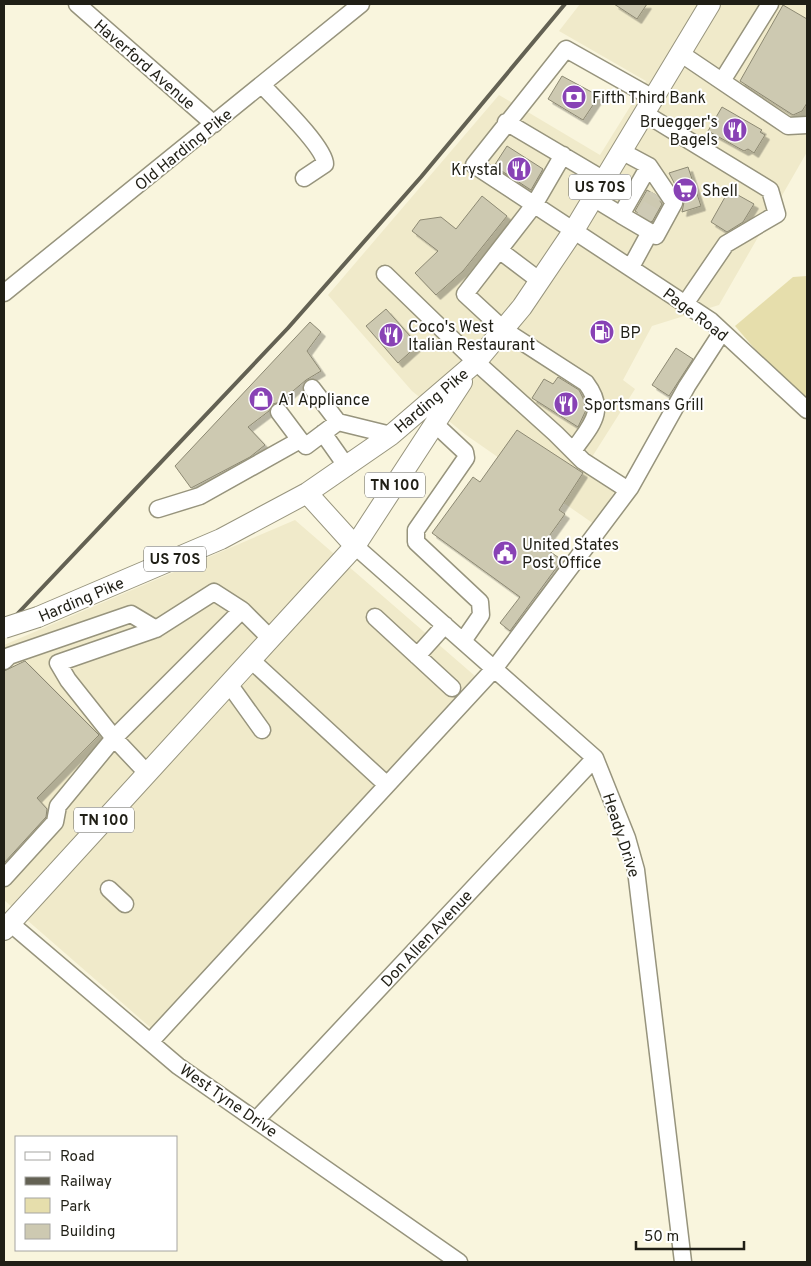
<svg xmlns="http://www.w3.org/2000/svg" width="811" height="1266" viewBox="0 0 811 1266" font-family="Overpass,sans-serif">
<defs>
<filter id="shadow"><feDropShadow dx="4.5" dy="4.5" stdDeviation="0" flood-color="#0004"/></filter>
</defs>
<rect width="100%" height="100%" fill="#f9f5dd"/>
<path fill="#f0eaca" d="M 580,4 L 807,4 L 807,152 L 719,305 L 652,326 L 623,380 L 635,389 L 592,457 L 623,478 L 594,524 L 466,435 L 412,391 L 328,295 L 499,95 L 600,155 L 646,81 L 559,31 Z
M 295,520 L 475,676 L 151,1028 L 4,900 L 4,645 Z"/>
<path fill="#e6deac" d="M 807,276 L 807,409 L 735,326 L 793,277 Z"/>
<path fill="#cdc9b1" stroke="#8d8973" filter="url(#shadow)" d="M 614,4 L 647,4 L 637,19 Z
M 783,5 L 807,19 L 807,103 L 802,111 L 793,115 L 740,81 Z
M 562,76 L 599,96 L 583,120 L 548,99 Z
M 722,107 L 762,130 L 760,132 L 765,135 L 754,153 L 748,149 L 744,151 L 708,131 Z
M 507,146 L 543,169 L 531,190 L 494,166 Z
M 688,167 L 701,206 L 682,212 L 684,202 L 669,173 Z
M 647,190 L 656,195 L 662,204 L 652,222 L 635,211 Z
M 729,190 L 754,204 L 743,222 L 727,232 L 711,222 Z
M 482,196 L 507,216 L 463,271 L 436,295 L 415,273 L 438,251 L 412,231 L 420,220 L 441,217 L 456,229 Z
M 386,309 L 418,345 L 398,363 L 366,326 Z
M 310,322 L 321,332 L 307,351 L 321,371 L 306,380 L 280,402 L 273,404 L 269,411 L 248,427 L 265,445 L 250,457 L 191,488 L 175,466 Z
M 676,348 L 693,359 L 669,396 L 652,385 Z
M 558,377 L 579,390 L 583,398 L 586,410 L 578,427 L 532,398 L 544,379 L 553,384 Z
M 517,430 L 583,473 L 559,510 L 565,514 L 542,546 L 562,560 L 510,631 L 500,623 L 520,597 L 432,533 L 473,477 L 480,482 Z
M 25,661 L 99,735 L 37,798 L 47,809 L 46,817 L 4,863 L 4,671 Z"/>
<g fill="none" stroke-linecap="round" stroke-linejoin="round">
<path stroke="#cecab5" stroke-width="16" stroke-dasharray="16 8" stroke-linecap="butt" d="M 643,219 L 657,195"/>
<defs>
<path id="minor" d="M 77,4 L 214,124
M 680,53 L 788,126 L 807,125
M 722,81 L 770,4
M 262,85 C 275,99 325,147 325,164 L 304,178
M 653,98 L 566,49 L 474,165 L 711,321 L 807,410
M 644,113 L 770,190 L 777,214 L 726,244 L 685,304
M 506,122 L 604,180
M 621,151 L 649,166 L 674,203 L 656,236 L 650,232 L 631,267
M 563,155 L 534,205 L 465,294 L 504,330 L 586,383 C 608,412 590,426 573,451
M 649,166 L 621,215 L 650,232
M 593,198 L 621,215
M 499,250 L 540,281
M 385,274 L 476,362 L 556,434 L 583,461 L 628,490
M 4,293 L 361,4
M 279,412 L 300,440
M 338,422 L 391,435
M 435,424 L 465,452 L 466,458 L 416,530 L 416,542 L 480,602 L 481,615 L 463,641
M 323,433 L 347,467
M 158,509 L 200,496 L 300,440 L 306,446 L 338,422 L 312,388
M 355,546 L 595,758 L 627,838 L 636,870 L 683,1262
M 375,617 L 452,688
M 156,629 L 214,592 L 242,610
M 417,656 L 445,625
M 251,660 L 387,785
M 4,661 L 9,656 L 131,614 L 156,629 L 58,663 L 68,680 L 114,738 L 58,806 L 55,822 L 4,878
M 229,684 L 262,730
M 147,773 L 114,738 L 242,610 L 270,638
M 109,889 L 125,904
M 10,923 L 178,1066 L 459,1262
M 150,1042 L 494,669 L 630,488 L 687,386 L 722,332
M 257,1119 L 595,758"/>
<path id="major" d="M 307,493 L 355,546
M 38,617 L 221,539 L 307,493 L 391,435 L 476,362 L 522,307 L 574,230 L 710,4
M 4,930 L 355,546 L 462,382"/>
</defs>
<use href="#minor" stroke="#97947d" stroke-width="19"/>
<use href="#major" stroke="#97947d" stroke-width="22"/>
<use href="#minor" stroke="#fff" stroke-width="16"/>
<use href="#major" stroke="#fff" stroke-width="20"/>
<path stroke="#636153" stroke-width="4" d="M 4,628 L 288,328 L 421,177 L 565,4"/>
<defs>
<path id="major-bridge" d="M 4,628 L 38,617"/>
</defs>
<use href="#major-bridge" stroke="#97947d" stroke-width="22" stroke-linecap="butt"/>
<use href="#major-bridge" stroke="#fff" stroke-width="20"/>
</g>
<defs>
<symbol id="bank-disc" viewBox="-11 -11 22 22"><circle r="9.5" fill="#8842b5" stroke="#fff"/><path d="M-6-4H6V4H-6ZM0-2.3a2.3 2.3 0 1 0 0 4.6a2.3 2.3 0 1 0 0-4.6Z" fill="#fff"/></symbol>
<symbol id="restaurant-disc" viewBox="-11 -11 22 22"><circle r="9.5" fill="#8842b5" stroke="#fff"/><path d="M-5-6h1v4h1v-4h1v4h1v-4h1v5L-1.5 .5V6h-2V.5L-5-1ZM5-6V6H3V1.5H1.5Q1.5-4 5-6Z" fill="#fff"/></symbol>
<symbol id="supermarket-disc" viewBox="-11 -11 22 22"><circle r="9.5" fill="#8842b5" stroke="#fff"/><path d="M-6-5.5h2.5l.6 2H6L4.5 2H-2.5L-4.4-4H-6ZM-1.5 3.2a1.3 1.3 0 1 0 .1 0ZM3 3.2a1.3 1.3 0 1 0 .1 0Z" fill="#fff"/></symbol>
<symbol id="fuel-disc" viewBox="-11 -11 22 22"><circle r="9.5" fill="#8842b5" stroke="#fff"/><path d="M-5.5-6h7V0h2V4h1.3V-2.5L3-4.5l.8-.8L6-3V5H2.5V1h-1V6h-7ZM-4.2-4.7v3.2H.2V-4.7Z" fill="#fff"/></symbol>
<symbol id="shop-disc" viewBox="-11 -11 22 22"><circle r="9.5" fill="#8842b5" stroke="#fff"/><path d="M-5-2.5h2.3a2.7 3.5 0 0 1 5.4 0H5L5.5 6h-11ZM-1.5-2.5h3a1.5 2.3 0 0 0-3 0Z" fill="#fff"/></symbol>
<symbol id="civic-disc" viewBox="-11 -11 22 22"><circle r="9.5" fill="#8842b5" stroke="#fff"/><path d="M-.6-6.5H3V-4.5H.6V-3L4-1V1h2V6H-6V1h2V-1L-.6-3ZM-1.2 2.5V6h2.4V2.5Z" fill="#fff"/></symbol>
</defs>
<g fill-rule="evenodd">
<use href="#bank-disc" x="560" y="83" width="28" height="28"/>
<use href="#restaurant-disc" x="721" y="116" width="28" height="28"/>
<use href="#restaurant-disc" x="505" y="155" width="28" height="28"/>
<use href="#supermarket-disc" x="671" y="176" width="28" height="28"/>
<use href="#fuel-disc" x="588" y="318" width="28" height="28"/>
<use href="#restaurant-disc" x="377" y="321" width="28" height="28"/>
<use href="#shop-disc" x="247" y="385" width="28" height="28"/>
<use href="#restaurant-disc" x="552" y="390" width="28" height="28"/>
<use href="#civic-disc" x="491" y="539" width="28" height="28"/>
</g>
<g text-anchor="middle" stroke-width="4" stroke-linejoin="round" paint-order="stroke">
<g fill="#fff" stroke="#63625c" stroke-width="1">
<rect x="569" y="174.5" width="62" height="25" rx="4"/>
<rect x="365" y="472.5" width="60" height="25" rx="4"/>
<rect x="144" y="546.5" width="62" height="25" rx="4"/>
<rect x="74" y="807.5" width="60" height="25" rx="4"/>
</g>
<g font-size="15" font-weight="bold" fill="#201f16">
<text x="600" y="192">US 70S</text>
<text x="395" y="490">TN 100</text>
<text x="175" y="564">US 70S</text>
<text x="104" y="825">TN 100</text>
</g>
<g font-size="16" fill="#201f16" stroke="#fff">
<text transform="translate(145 64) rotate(41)" y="6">Haverford Avenue</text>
<text transform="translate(183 149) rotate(-39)" y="6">Old Harding Pike</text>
<text transform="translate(696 314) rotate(37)" y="6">Page Road</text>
<text transform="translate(431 400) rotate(-40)" y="6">Harding Pike</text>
<text transform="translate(81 599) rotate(-23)" y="6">Harding Pike</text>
<text transform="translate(622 835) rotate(72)" y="6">Heady Drive</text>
<text transform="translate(426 938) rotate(-47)" y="6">Don Allen Avenue</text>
<text transform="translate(229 1100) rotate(35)" y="6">West Tyne Drive</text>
</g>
<g font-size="16" fill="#201f16" stroke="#fff" text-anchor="start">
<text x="592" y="103">Fifth Third Bank</text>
<text x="718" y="127" text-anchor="end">Bruegger's<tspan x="718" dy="18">Bagels</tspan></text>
<text x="502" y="175" text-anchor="end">Krystal</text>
<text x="702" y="196">Shell</text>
<text x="408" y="332">Coco's West<tspan x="408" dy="18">Italian Restaurant</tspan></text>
<text x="620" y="338">BP</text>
<text x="278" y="405">A1 Appliance</text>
<text x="584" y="410">Sportsmans Grill</text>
<text x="522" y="550">United States<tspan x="522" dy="18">Post Office</tspan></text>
</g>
</g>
<rect width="811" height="1266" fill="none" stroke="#201f16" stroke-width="10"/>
<rect x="15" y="1136" width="162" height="115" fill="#ffffff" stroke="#a6a5a2"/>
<rect x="25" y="1152" width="25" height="8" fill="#ffffff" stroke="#a6a5a2"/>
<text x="60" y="1161" font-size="15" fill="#201f16">Road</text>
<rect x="25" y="1177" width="25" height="8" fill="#636153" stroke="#a6a5a2"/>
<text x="60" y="1186" font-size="15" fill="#201f16">Railway</text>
<rect x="25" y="1198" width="25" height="15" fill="#e6deac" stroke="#a6a5a2"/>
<text x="60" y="1211" font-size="15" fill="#201f16">Park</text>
<rect x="25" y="1224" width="25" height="15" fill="#cdc9b1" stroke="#a6a5a2"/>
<text x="60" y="1236" font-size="15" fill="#201f16">Building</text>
<path d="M636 1241v8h108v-8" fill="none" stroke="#201f16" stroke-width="2.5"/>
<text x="644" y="1241" font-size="15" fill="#201f16" stroke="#ffffff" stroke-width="4" paint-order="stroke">50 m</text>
</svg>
